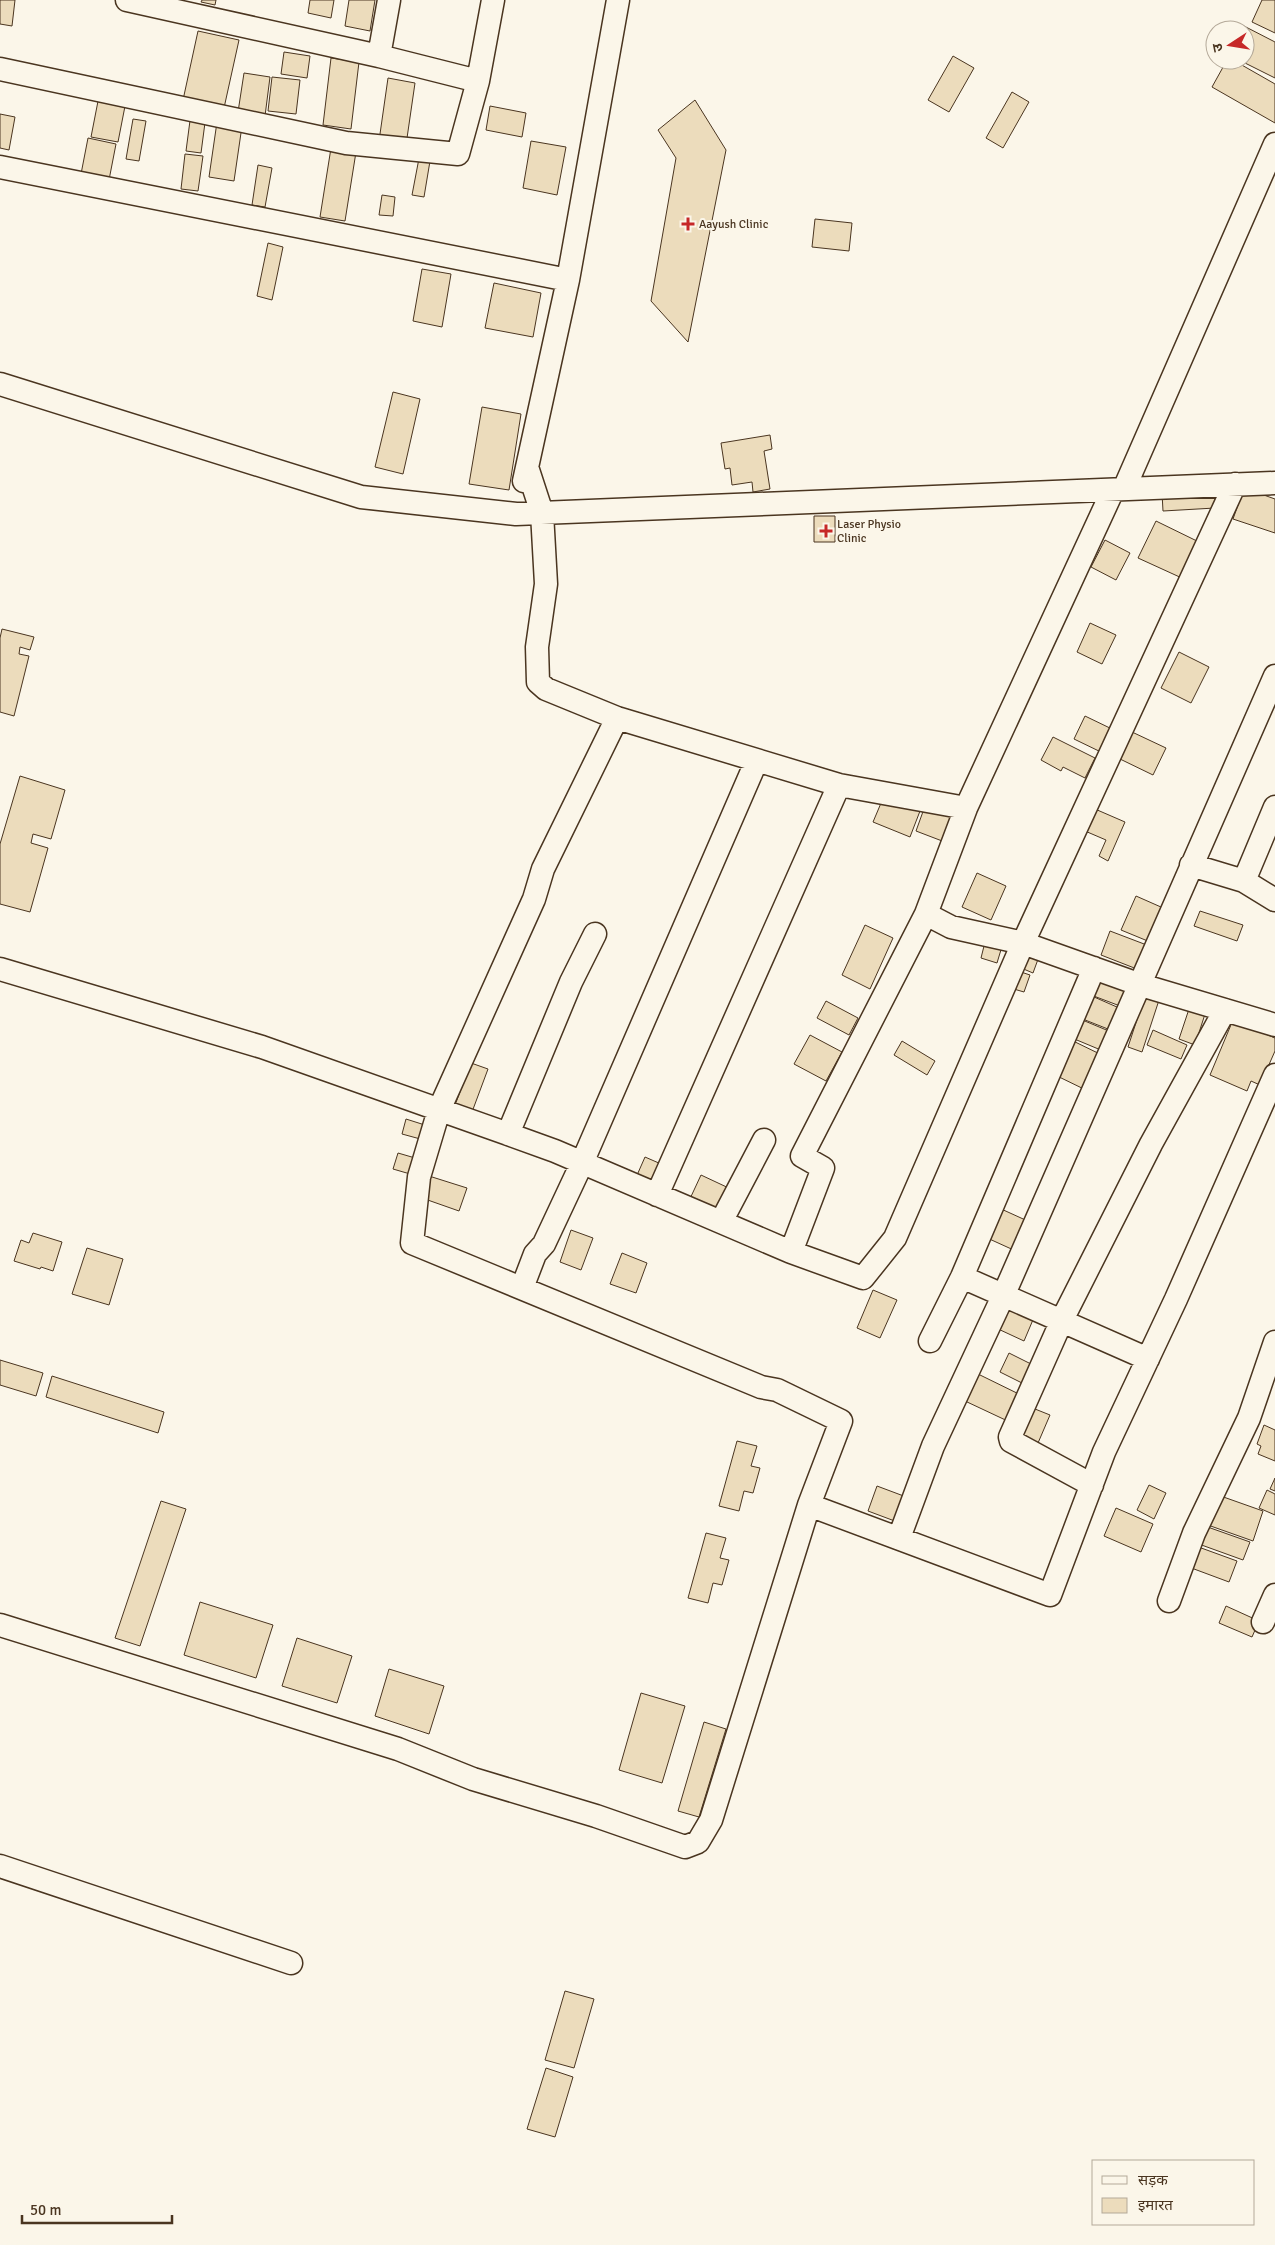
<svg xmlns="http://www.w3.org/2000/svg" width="1275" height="2245" viewBox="0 0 1275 2245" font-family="Signika,'Noto Sans Devanagari',sans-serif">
<rect width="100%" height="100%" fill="#fbf6e9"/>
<path fill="#ecdcbc" stroke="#4a3520" d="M 0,0 L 15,0 L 12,26 L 0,24 Z
M 202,0 L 216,0 L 215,5 L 201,2 Z
M 310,0 L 334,0 L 331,18 L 308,13 Z
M 349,0 L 375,0 L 370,31 L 345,26 Z
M 1262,0 L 1275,0 L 1275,33 L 1252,22 Z
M 1242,25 L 1275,42 L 1275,78 L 1239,60 L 1245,60 L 1245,30 L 1239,30 Z
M 198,31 L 239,40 L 224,108 L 183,100 Z
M 284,52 L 310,56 L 307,78 L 281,74 Z
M 953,56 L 974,68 L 949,112 L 928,100 Z
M 331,58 L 359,62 L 351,129 L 323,125 Z
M 1227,60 L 1233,60 L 1275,84 L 1275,123 L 1212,87 Z
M 244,73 L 270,77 L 265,116 L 238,112 Z
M 272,77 L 300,80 L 296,114 L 268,111 Z
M 388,78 L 415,83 L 406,145 L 379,141 Z
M 1012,92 L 1029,102 L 1003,148 L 986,138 Z
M 99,96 L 126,101 L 118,142 L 91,137 Z
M 695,100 L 726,150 L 688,342 L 651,301 L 676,158 L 658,130 Z
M 490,106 L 526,113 L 522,137 L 486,130 Z
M 191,113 L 206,115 L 201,153 L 186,151 Z
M 0,114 L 15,117 L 9,150 L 0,148 Z
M 133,119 L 146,121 L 139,161 L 126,159 Z
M 217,122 L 242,126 L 234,181 L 209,177 Z
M 88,138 L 116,144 L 109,180 L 81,174 Z
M 531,141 L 566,147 L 557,195 L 523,188 Z
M 331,148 L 356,152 L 345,221 L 320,217 Z
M 420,153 L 431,155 L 424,197 L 412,195 Z
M 185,154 L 203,156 L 198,191 L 181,189 Z
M 258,165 L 272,168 L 265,207 L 252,205 Z
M 382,195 L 395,197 L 393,216 L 379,215 Z
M 815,219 L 852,223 L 849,251 L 812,247 Z
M 268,243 L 283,247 L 272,300 L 257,296 Z
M 422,269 L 451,274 L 442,327 L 413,321 Z
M 494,283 L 541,293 L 533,337 L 485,328 Z
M 393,392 L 420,399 L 403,474 L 375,467 Z
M 482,407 L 521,414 L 509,490 L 469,484 Z
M 770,435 L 772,449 L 764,451 L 770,489 L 753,492 L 752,482 L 732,485 L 730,468 L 725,469 L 721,443 Z
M 1244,488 L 1275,499 L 1275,533 L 1233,519 Z
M 1215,490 L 1215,508 L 1163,511 L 1162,493 Z
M 814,516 L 835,516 L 835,542 L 814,542 Z
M 1156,521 L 1201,543 L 1184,579 L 1138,558 Z
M 1105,540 L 1130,553 L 1116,580 L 1091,567 Z
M 1090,623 L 1116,635 L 1102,664 L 1077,652 Z
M 2,629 L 34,637 L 30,650 L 20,647 L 19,654 L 29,656 L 14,716 L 0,712 L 0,638 Z
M 1179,652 L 1209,667 L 1191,703 L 1161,688 Z
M 1085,716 L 1114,730 L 1103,753 L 1074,739 Z
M 1132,732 L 1166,748 L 1153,775 L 1120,759 Z
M 1053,737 L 1095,758 L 1085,778 L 1063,767 L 1061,771 L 1041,760 Z
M 20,776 L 65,790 L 51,839 L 33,834 L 31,843 L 48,848 L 30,912 L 0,904 L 0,844 Z
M 884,796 L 920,811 L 910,837 L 873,822 Z
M 925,806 L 959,819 L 950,844 L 916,831 Z
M 1095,809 L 1125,822 L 1108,861 L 1099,856 L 1106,840 L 1085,831 Z
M 977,873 L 1006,886 L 991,920 L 962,907 Z
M 1136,896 L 1170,911 L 1155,944 L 1121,930 Z
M 1200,911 L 1243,925 L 1237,941 L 1194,926 Z
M 865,925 L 893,938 L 870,989 L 842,975 Z
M 1110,931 L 1152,947 L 1142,971 L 1101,955 Z
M 986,938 L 1003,943 L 997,963 L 981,958 Z
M 1022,944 L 1041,951 L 1033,973 L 1014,965 Z
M 1012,969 L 1030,975 L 1024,992 L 1007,987 Z
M 1098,973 L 1135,988 L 1128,1009 L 1091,995 Z
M 1147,989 L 1161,994 L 1142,1052 L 1128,1047 Z
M 1085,993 L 1126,1011 L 1118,1033 L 1075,1016 Z
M 826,1001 L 858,1018 L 849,1035 L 817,1018 Z
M 1190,1006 L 1206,1011 L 1195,1045 L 1179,1039 Z
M 1080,1019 L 1116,1034 L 1108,1053 L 1072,1038 Z
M 1233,1020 L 1275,1038 L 1275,1051 L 1260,1085 L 1251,1081 L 1247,1091 L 1210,1075 Z
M 1153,1030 L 1187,1045 L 1181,1059 L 1147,1045 Z
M 810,1035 L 842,1052 L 826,1081 L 794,1064 Z
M 1069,1039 L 1106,1057 L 1090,1092 L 1053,1074 Z
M 902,1041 L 935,1061 L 927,1075 L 894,1055 Z
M 471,1063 L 488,1069 L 472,1112 L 455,1105 Z
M 406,1119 L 428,1126 L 424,1140 L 402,1134 Z
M 398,1153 L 422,1160 L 417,1176 L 393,1169 Z
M 645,1157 L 668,1167 L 657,1192 L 634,1182 Z
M 701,1175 L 733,1190 L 720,1217 L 688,1203 Z
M 429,1176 L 467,1188 L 459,1211 L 422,1198 Z
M 999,1208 L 1032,1223 L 1018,1252 L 985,1237 Z
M 571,1230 L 593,1238 L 581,1270 L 560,1262 Z
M 33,1233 L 62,1242 L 53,1271 L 41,1267 L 40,1269 L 14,1261 L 21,1240 L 29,1243 Z
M 87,1248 L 123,1259 L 109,1305 L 72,1294 Z
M 622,1253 L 647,1263 L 636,1293 L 610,1284 Z
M 873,1290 L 897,1300 L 880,1338 L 857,1328 Z
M 1008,1303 L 1035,1315 L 1024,1341 L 996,1328 Z
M 1009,1353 L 1037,1367 L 1028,1386 L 1000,1372 Z
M 0,1360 L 43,1373 L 36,1396 L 0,1385 Z
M 978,1374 L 1027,1398 L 1014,1424 L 965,1401 Z
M 52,1376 L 164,1412 L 158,1433 L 46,1397 Z
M 1030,1407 L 1050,1415 L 1038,1443 L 1018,1434 Z
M 1264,1425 L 1275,1430 L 1275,1461 L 1258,1454 L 1261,1446 L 1257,1444 Z
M 737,1441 L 757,1446 L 751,1466 L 760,1468 L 753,1493 L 744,1491 L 739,1511 L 719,1506 Z
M 1275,1478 L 1275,1491 L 1270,1489 Z
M 1149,1485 L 1166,1493 L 1154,1519 L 1137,1510 Z
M 877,1486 L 909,1498 L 900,1523 L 868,1511 Z
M 1267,1490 L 1275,1494 L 1275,1515 L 1259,1508 Z
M 1215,1494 L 1263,1511 L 1253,1541 L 1205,1524 Z
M 161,1501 L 186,1509 L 140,1646 L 115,1638 Z
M 1116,1508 L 1153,1524 L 1141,1552 L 1104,1536 Z
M 1202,1525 L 1250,1542 L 1243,1560 L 1196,1543 Z
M 706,1533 L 726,1538 L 720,1558 L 729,1560 L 722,1585 L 713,1583 L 708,1603 L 688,1598 Z
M 1193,1545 L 1237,1561 L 1229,1582 L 1186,1566 Z
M 200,1602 L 273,1625 L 256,1678 L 184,1655 Z
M 1226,1606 L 1259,1621 L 1252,1637 L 1219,1623 Z
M 297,1638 L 352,1656 L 337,1703 L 282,1686 Z
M 389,1669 L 444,1686 L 429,1734 L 375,1716 Z
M 641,1693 L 685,1706 L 662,1783 L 619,1770 Z
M 704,1722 L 726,1729 L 699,1817 L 678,1811 Z
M 565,1991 L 594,1999 L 574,2068 L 545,2060 Z
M 546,2068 L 573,2077 L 555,2137 L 527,2129 Z"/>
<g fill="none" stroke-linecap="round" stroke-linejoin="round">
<defs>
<path id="minor" d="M 127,0 L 379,56
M 389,0 L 379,56 L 478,81 L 493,0
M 0,69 L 346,143 L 458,154 L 478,81
M 0,167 L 568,280
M 0,384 L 361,497 L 516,514 L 1275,483
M 527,467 L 542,513 L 546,584 L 537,647 L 538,682 L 546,689 L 617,718 L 839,785 L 966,808
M 524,481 L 568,280 L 618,0
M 1124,489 L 1275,144
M 1191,865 L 1244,881 L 1275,900
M 1244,881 L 1275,807
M 926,914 L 951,927 L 1023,943 L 1141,985 L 1275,1025
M 0,969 L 262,1047 L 508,1134 L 555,1151 L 791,1252 L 823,1168 L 802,1156 L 926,914 L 966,808 L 1113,490
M 508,1134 L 571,982 L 595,934
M 657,1195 L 839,785
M 721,1222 L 764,1140
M 791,1252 L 863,1278 L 895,1238 L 1023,943 L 1235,484
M 962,1277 L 1148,1359
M 522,1288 L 535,1254 L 544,1244 L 582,1163 L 756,762
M 930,1341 L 962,1277 L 1094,968
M 1092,1485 L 1011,1441 L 1010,1437 L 1062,1320 L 1151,1144 L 1225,1010
M 809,1505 L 1050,1595 L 1104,1452 L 1176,1299 L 1275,1075
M 899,1538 L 933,1446 L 1004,1294 L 1275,676
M 1169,1601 L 1194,1533 L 1249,1418 L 1275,1342
M 1263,1622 L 1275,1595
M 0,1625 L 398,1749 L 473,1779 L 596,1816 L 685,1847 L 698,1842 L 711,1820 L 809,1505 L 841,1421 L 777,1390 L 761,1387 L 412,1243 L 419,1177 L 439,1110 L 534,899 L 543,869 L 617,718
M 0,1866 L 291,1963"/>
</defs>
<use href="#minor" stroke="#4a3520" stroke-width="25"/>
<use href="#minor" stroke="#fbf6e9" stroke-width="22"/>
</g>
<g fill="#c62828" stroke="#fbf6e9" stroke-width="2">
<path d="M685.5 216.5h5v5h5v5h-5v5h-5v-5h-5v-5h5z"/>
<path d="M823.5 523.5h5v5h5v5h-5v5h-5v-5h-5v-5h5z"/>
</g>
<g text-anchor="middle" stroke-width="4" stroke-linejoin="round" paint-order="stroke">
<g font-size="12" fill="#4a3520" stroke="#fbf6e9" text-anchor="start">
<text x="699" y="228">Aayush Clinic</text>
<text x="837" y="528">Laser Physio<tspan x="837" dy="14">Clinic</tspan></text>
</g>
</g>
<rect x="1092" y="2160" width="162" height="65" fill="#fbf6e9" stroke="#b4a999"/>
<rect x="1102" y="2176" width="25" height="8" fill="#fbf6e9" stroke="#b4a999"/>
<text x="1138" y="2185" font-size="15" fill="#4a3520">सड़क</text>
<rect x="1102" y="2198" width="25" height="15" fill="#ecdcbc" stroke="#b4a999"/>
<text x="1138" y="2210" font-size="15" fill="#4a3520">इमारत</text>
<g transform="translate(1230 45) rotate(258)"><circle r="24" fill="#fbf6e9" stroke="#b4a999"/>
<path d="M0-4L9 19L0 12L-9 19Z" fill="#c62828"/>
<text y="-8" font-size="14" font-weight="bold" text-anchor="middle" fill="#4a3520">उ</text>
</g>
<path d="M22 2215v8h150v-8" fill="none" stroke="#4a3520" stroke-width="2.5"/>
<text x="30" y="2215" font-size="15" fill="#4a3520" stroke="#fbf6e9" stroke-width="4" paint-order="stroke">50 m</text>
</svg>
